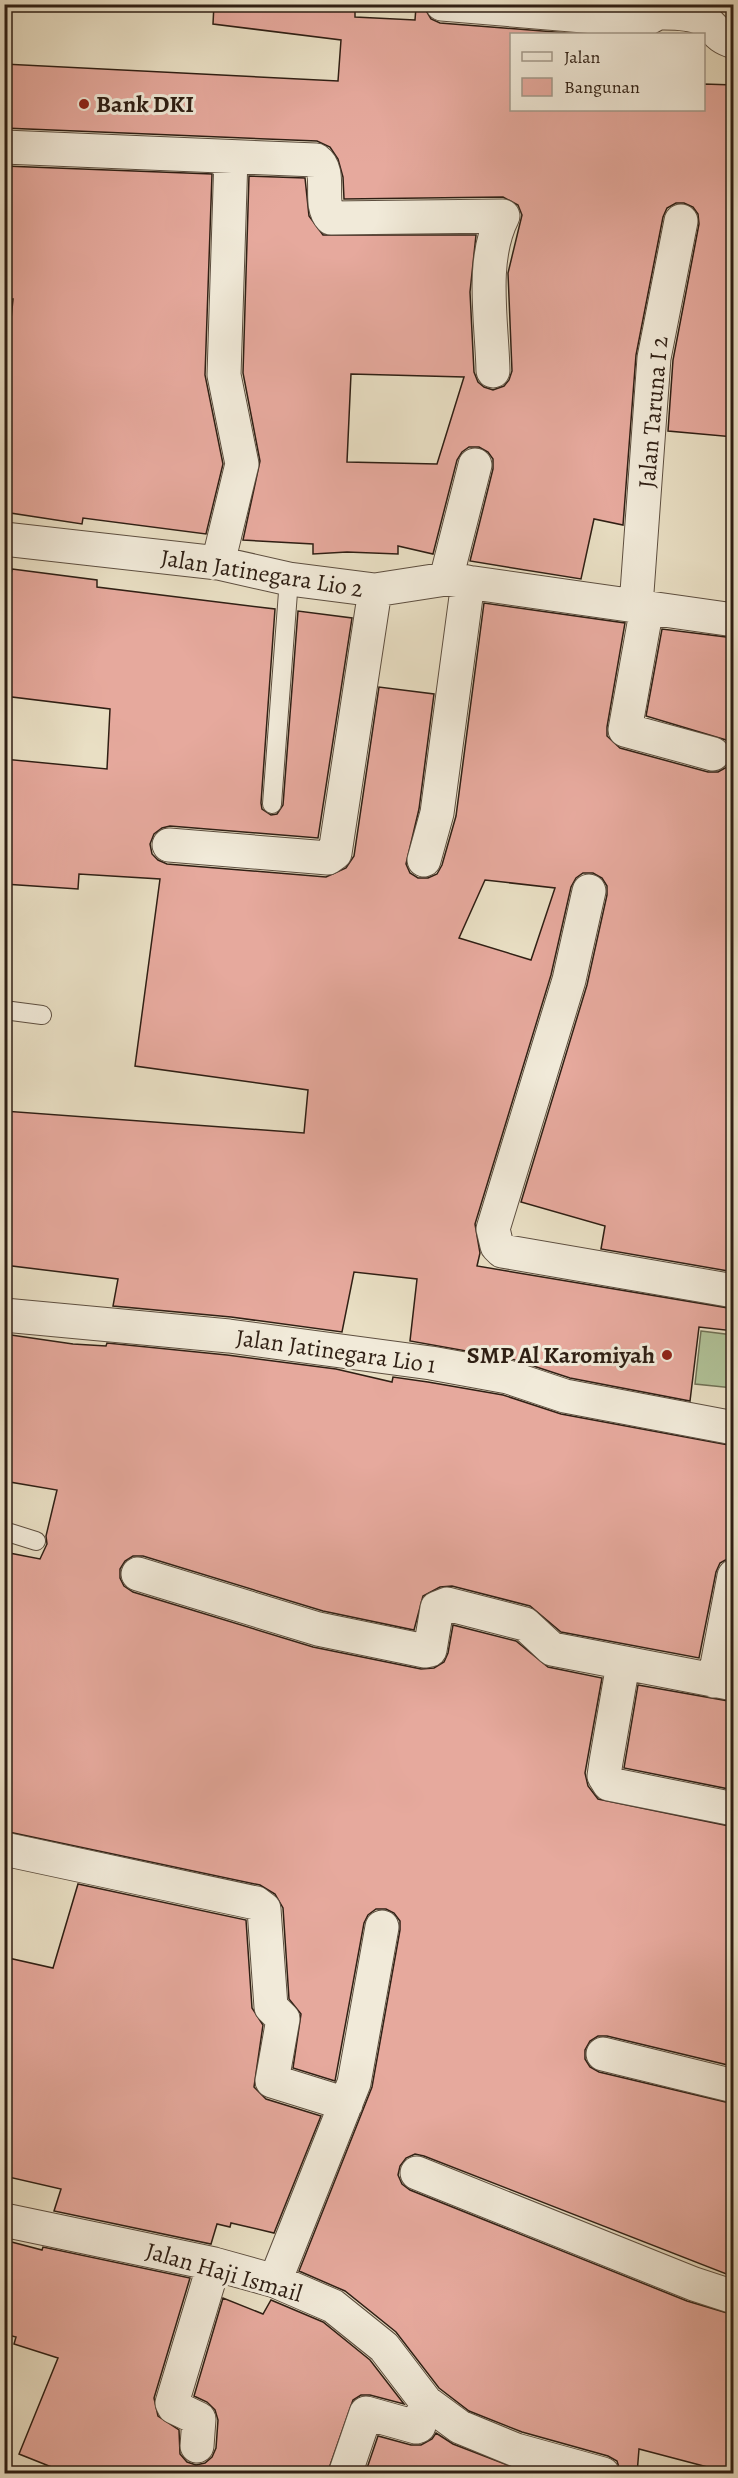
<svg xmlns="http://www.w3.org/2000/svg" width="738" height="2478" viewBox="0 0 738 2478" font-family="Alegreya,serif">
<rect width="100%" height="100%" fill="#e9dfc4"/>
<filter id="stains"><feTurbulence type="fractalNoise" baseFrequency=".00333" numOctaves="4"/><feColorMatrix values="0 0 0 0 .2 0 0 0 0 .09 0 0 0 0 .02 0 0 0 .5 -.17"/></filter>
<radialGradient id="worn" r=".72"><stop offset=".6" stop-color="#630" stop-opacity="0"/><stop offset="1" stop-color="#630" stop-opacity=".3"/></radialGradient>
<path fill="#b1c399" stroke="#707156" stroke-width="1.5" d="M 701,1331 L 733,1335 L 733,1388 L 695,1384 Z"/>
<path fill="#e6a99d" stroke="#2f1f14" stroke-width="1.5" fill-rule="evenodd" d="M 214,4 L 355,4 L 355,17 L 415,20 L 416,7 L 424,7 L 431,19 L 440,23 L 580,34 L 512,34 L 512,110 L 704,110 L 704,84 L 734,85 L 734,437 L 668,431 L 673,360 L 699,224 L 698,214 L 693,207 L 684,203 L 676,203 L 667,208 L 663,217 L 636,355 L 623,525 L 594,519 L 581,579 L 470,561 L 493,469 L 493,459 L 488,452 L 479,447 L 469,447 L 462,452 L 457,460 L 433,554 L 398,546 L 398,554 L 347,552 L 313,554 L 313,544 L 243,540 L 260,461 L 243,373 L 249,176 L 305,178 L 309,216 L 323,235 L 476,235 L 470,292 L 474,372 L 478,382 L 484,387 L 493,390 L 504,386 L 509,380 L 512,371 L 508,273 L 522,215 L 518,205 L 503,197 L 344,199 L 343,177 L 338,159 L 330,147 L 317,141 L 4,128 L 4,64 L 338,81 L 341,40 L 213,24 ZM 351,374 L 464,377 L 437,464 L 347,462 Z
M 4,166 L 212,174 L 205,375 L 223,464 L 206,534 L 83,518 L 82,524 L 4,512 L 4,360 L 7,360 L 13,299 L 4,299 Z
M 12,569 L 97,580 L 97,587 L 275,609 L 261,803 L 262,809 L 271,815 L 277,814 L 283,805 L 298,611 L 352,618 L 318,838 L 170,826 L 162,828 L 154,834 L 150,844 L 152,854 L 158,860 L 167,864 L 326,877 L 346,868 L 354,856 L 379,687 L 434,694 L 419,809 L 406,864 L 410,873 L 418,878 L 428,878 L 437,874 L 442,865 L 456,816 L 484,603 L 625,623 L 607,727 L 607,736 L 620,748 L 708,772 L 718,772 L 727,767 L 731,759 L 731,750 L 726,740 L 646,716 L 662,629 L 734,638 L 734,1272 L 601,1249 L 605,1226 L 521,1202 L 587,985 L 607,895 L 607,886 L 602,878 L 593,873 L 583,873 L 576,878 L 571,887 L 551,975 L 475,1224 L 480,1253 L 477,1266 L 734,1309 L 734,1331 L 699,1327 L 690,1401 L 570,1378 L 512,1359 L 410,1341 L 417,1279 L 354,1272 L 342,1332 L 231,1317 L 113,1306 L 118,1279 L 4,1265 L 4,1192 L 8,1161 L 4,1161 L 4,1111 L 304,1133 L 308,1090 L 135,1066 L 160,879 L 79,874 L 78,889 L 4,884 L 4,759 L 107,769 L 110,709 L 4,696 L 4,612 ZM 485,880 L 555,888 L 531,960 L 459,938 Z
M 4,1334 L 73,1344 L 106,1346 L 107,1343 L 227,1355 L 336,1369 L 392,1382 L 393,1377 L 428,1382 L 503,1395 L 561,1414 L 734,1446 L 734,1528 L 729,1558 L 720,1563 L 716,1572 L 699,1658 L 561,1632 L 530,1606 L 452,1586 L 440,1587 L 423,1596 L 414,1630 L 323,1611 L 143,1556 L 133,1556 L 125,1561 L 120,1569 L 120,1578 L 124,1586 L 133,1592 L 313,1647 L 421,1669 L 434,1668 L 444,1662 L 448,1653 L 453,1625 L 516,1641 L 548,1667 L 602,1678 L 585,1773 L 588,1786 L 598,1799 L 734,1827 L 732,2066 L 607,2036 L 598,2036 L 590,2041 L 585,2050 L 585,2059 L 590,2067 L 599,2072 L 734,2104 L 734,2277 L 424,2156 L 415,2154 L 406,2158 L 400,2166 L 398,2175 L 402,2184 L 410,2190 L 687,2301 L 734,2315 L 734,2474 L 639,2449 L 637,2474 L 621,2474 L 617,2461 L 608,2456 L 522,2432 L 469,2411 L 439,2388 L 396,2332 L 345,2291 L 299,2271 L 372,2087 L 400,1930 L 400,1921 L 394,1913 L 386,1909 L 376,1909 L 368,1915 L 364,1923 L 335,2081 L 293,2068 L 301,2014 L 289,1999 L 283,1908 L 275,1894 L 260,1885 L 4,1831 L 4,1552 L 40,1559 L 47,1544 L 46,1536 L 57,1490 L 4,1481 Z
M 638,1685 L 734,1702 L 734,1790 L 624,1768 Z
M 78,1884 L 246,1920 L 252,2008 L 263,2025 L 254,2087 L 266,2099 L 321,2116 L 274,2233 L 231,2223 L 230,2227 L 217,2224 L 211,2244 L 54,2211 L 61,2189 L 4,2176 L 4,1957 L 53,1968 Z
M 4,2240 L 42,2250 L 43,2247 L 190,2278 L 154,2398 L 158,2416 L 179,2430 L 180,2454 L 187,2462 L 196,2465 L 205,2463 L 212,2457 L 216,2448 L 218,2420 L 215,2410 L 207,2402 L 194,2396 L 223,2298 L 263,2314 L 271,2300 L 323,2322 L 370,2360 L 404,2404 L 370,2395 L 361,2395 L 353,2400 L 327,2474 L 69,2474 L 19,2454 L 58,2358 L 14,2344 L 16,2337 L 4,2334 Z
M 436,2433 L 453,2444 L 531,2474 L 365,2474 L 378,2436 L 411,2445 L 421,2445 L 432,2439 Z"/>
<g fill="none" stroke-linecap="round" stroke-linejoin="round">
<defs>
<path id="lane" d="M 272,804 L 289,579
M 4,1010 L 42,1015
M 4,1531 L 36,1541"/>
<path id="street" d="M 442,4 L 643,21 L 658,13 L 661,4
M 658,13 C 672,13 691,12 704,20 C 717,29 715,36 734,42
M 4,147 L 316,160 C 333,172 317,203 331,218 L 503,216 C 480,261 492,322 493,371
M 4,539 L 218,563 L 289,579 L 375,590 L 446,579 L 734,620
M 218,563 L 242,464 L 224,375 L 231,157
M 446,579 L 475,465
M 636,606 L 654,358 L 681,221
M 647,607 L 625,730 L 713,754
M 169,845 L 328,858 L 335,853 L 375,590
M 424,860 L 437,813 L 468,582
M 589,891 L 569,980 L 493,1229 L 497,1246 L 502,1251 L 734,1291
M 4,1315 L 229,1336 L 431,1363 L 508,1377 L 565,1396 L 734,1428
M 138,1574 L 318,1629 L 425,1651 L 430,1650 L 437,1608 L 447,1604 L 525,1624 L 552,1649 L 734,1684
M 623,1664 L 606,1762 L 604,1776 L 609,1784 L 734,1809
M 714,1681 L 734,1576
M 4,1849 L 256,1903 L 264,1909 L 271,2007 L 283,2019 L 272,2081 L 346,2104
M 603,2054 L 734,2086
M 417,2173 L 694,2284 L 734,2297
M 4,2220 L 214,2264 L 275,2281 L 333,2306 L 384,2347 L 426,2402 L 460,2427 L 516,2450 L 603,2474
M 275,2281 L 354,2083 L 382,1927
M 197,2446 L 199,2419 L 174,2407 L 172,2403 L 214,2264
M 345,2474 L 366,2413 L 416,2427 L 419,2426 L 426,2402"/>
</defs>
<use href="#lane" stroke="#5e4f40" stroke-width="20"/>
<use href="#street" stroke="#5e4f40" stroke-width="35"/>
<use href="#lane" stroke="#f1ead9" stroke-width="18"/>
<use href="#street" stroke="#f1ead9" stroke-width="33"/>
</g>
<g fill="#8f2418" stroke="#f1ead9" stroke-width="2">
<circle cx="84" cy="104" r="6"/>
<circle cx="667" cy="1355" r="6"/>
</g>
<g text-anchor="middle" stroke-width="6" stroke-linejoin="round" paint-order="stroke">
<g font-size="24" font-weight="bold" fill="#2f1f14" stroke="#f1ead9" text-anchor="start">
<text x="96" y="112">Bank DKI</text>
<text x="655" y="1363" text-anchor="end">SMP Al Karomiyah</text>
</g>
<g font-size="24" fill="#2f1f14" stroke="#f1ead9">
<text transform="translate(653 412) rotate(-85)" y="8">Jalan Taruna I 2</text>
<text transform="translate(262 573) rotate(9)" y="8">Jalan Jatinegara Lio 2</text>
<text transform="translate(336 1351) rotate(8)" y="8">Jalan Jatinegara Lio 1</text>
<text transform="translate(224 2272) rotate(16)" y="8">Jalan Haji Ismail</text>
</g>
</g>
<rect width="738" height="2478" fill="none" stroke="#e9dfc4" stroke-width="24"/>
<rect x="6" y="6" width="726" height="2466" fill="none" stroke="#2f1f14" stroke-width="3"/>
<rect x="12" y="12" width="714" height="2454" fill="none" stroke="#2f1f14" stroke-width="1.5"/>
<rect x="510" y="33" width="195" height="78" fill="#f1ead9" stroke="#a3998a" stroke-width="1.5"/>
<rect x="522" y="52" width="30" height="9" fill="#f1ead9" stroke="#a3998a" stroke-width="1.5"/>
<text x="564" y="63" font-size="18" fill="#2f1f14">Jalan</text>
<rect x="522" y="78" width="30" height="18" fill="#e6a99d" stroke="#a3998a" stroke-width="1.5"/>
<text x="564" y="93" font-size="18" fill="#2f1f14">Bangunan</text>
<rect width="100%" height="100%" filter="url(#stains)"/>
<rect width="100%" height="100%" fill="url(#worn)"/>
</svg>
